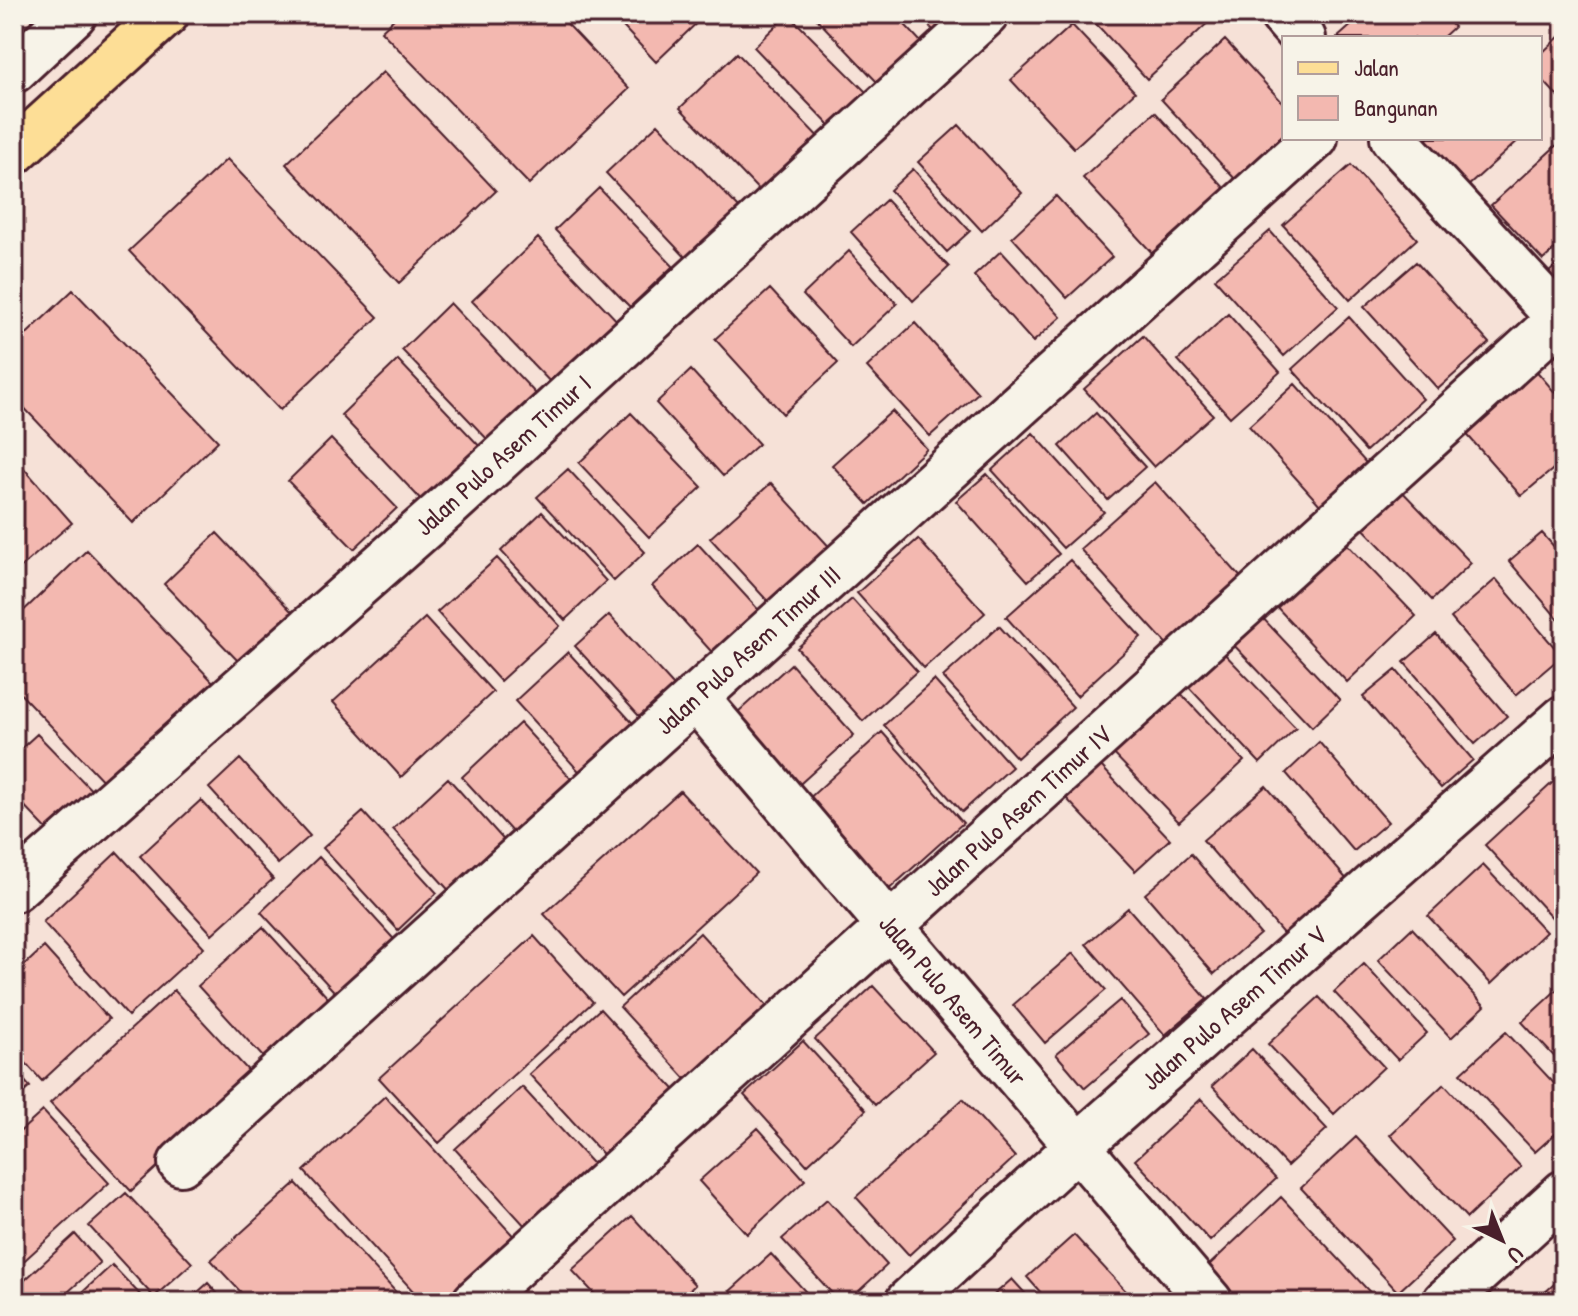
<svg xmlns="http://www.w3.org/2000/svg" width="1578" height="1316" viewBox="0 0 1578 1316" font-family="'Patrick Hand',sans-serif">
<rect width="100%" height="100%" fill="#f6e1d7"/>
<filter id="ink" filterUnits="userSpaceOnUse"><feTurbulence type="fractalNoise" baseFrequency=".0125" numOctaves="2"/><feDisplacementMap in="SourceGraphic" scale="16" xChannelSelector="R" yChannelSelector="G"/><feConvolveMatrix kernelMatrix="1 2 1 2 8 2 1 2 1" color-interpolation-filters="sRGB"/></filter>
<g filter="url(#ink)">
<path fill="#f3b8b0" stroke="#4a1f2b" stroke-width="2" d="M 399,14 L 558,14 L 629,89 L 529,184 L 381,31 Z
M 611,14 L 706,14 L 656,62 Z
M 788,14 L 869,95 L 833,129 L 754,47 Z
M 812,14 L 895,14 L 921,42 L 878,83 Z
M 918,14 L 952,14 L 934,31 Z
M 1087,14 L 1208,14 L 1212,19 L 1147,79 Z
M 1364,14 L 1442,14 L 1454,27 L 1442,38 L 1337,38 Z
M 1072,25 L 1135,92 L 1074,148 L 1011,80 Z
M 1564,32 L 1564,103 L 1540,77 L 1540,55 Z
M 1225,40 L 1284,104 L 1284,134 L 1235,179 L 1161,99 Z
M 737,53 L 829,148 L 771,203 L 680,108 Z
M 383,72 L 496,191 L 399,283 L 286,164 Z
M 1155,112 L 1227,191 L 1155,256 L 1083,178 Z
M 658,124 L 743,212 L 690,262 L 606,173 Z
M 959,125 L 1022,193 L 982,231 L 918,162 Z
M 1422,138 L 1521,138 L 1467,187 Z
M 1558,144 L 1564,150 L 1564,241 L 1543,260 L 1491,205 Z
M 227,159 L 378,317 L 280,410 L 129,251 Z
M 1351,165 L 1417,239 L 1350,300 L 1283,225 Z
M 913,169 L 970,231 L 947,252 L 890,190 Z
M 599,188 L 673,266 L 630,307 L 555,230 Z
M 1056,196 L 1112,257 L 1067,298 L 1012,237 Z
M 886,200 L 949,267 L 913,301 L 851,232 Z
M 1270,231 L 1338,307 L 1284,356 L 1215,279 Z
M 538,238 L 623,327 L 557,389 L 472,301 Z
M 849,251 L 897,304 L 851,347 L 803,295 Z
M 1001,251 L 1061,317 L 1033,342 L 974,276 Z
M 1564,258 L 1564,294 L 1546,275 Z
M 1416,262 L 1489,343 L 1438,389 L 1364,307 Z
M 770,289 L 838,363 L 783,414 L 715,339 Z
M 73,290 L 218,441 L 133,523 L 14,397 L 14,346 Z
M 450,303 L 537,395 L 489,441 L 402,350 Z
M 1228,314 L 1280,372 L 1230,417 L 1178,360 Z
M 1349,317 L 1423,399 L 1366,451 L 1292,369 Z
M 915,323 L 978,393 L 930,436 L 867,367 Z
M 1143,336 L 1213,415 L 1154,467 L 1084,389 Z
M 398,360 L 485,452 L 428,507 L 341,415 Z
M 1534,368 L 1564,403 L 1564,460 L 1521,496 L 1463,430 Z
M 691,370 L 759,444 L 723,476 L 656,403 Z
M 1295,384 L 1367,464 L 1321,506 L 1249,426 Z
M 892,411 L 927,449 L 868,504 L 832,465 Z
M 631,413 L 702,487 L 649,537 L 579,463 Z
M 1096,413 L 1145,467 L 1108,500 L 1060,446 Z
M 1033,433 L 1104,512 L 1063,548 L 992,470 Z
M 331,439 L 397,508 L 354,549 L 288,481 Z
M 14,457 L 72,523 L 14,573 Z
M 568,469 L 645,552 L 614,581 L 537,497 Z
M 987,474 L 1059,554 L 1028,581 L 956,501 Z
M 1155,482 L 1246,583 L 1172,650 L 1080,549 Z
M 771,483 L 834,552 L 773,607 L 710,538 Z
M 1397,486 L 1471,563 L 1432,600 L 1358,523 Z
M 542,512 L 606,581 L 565,620 L 501,551 Z
M 217,533 L 293,613 L 240,663 L 164,584 Z
M 1542,533 L 1564,558 L 1564,626 L 1509,561 Z
M 1341,538 L 1416,616 L 1347,682 L 1273,603 Z
M 918,539 L 985,613 L 924,668 L 857,593 Z
M 698,544 L 765,617 L 719,660 L 652,586 Z
M 87,550 L 216,685 L 109,787 L 14,687 L 14,620 Z
M 497,558 L 560,626 L 500,681 L 437,612 Z
M 1070,560 L 1141,637 L 1077,696 L 1006,617 Z
M 1496,579 L 1562,656 L 1516,695 L 1451,618 Z
M 852,599 L 917,671 L 863,721 L 797,648 Z
M 1258,613 L 1340,700 L 1312,727 L 1229,640 Z
M 609,615 L 684,697 L 650,728 L 575,646 Z
M 425,618 L 493,692 L 401,777 L 333,702 Z
M 999,626 L 1073,707 L 1017,758 L 943,677 Z
M 1436,634 L 1507,716 L 1475,744 L 1404,662 Z
M 1218,647 L 1296,728 L 1260,763 L 1183,681 Z
M 568,652 L 640,731 L 587,780 L 515,701 Z
M 791,664 L 854,735 L 791,792 L 728,721 Z
M 1396,670 L 1473,760 L 1441,788 L 1363,697 Z
M 934,680 L 1012,767 L 962,812 L 884,725 Z
M 1175,687 L 1244,761 L 1179,822 L 1110,750 Z
M 520,723 L 573,781 L 514,834 L 462,777 Z
M 882,732 L 963,823 L 886,892 L 806,801 Z
M 37,734 L 104,803 L 61,844 L 14,795 L 14,755 Z
M 1319,742 L 1388,822 L 1354,851 L 1286,773 Z
M 240,759 L 310,836 L 278,864 L 209,788 Z
M 1100,765 L 1170,839 L 1135,871 L 1066,798 Z
M 1564,772 L 1564,919 L 1558,924 L 1485,845 Z
M 448,778 L 510,847 L 455,897 L 393,829 Z
M 1266,786 L 1349,882 L 1286,937 L 1203,840 Z
M 680,791 L 756,873 L 621,997 L 544,914 Z
M 201,800 L 273,879 L 212,934 L 140,856 Z
M 363,812 L 437,893 L 398,930 L 323,848 Z
M 117,852 L 204,947 L 128,1016 L 43,922 Z
M 1191,854 L 1260,934 L 1214,974 L 1145,894 Z
M 319,857 L 401,947 L 343,1001 L 261,912 Z
M 1483,865 L 1546,932 L 1491,984 L 1428,916 Z
M 1128,908 L 1207,999 L 1165,1035 L 1086,944 Z
M 263,927 L 339,1010 L 274,1069 L 198,986 Z
M 1412,928 L 1485,1006 L 1451,1038 L 1378,960 Z
M 700,933 L 776,1016 L 696,1090 L 620,1007 Z
M 534,936 L 593,1002 L 439,1143 L 379,1078 Z
M 44,947 L 109,1019 L 42,1081 L 14,1050 L 14,975 Z
M 1073,953 L 1106,990 L 1045,1043 L 1013,1005 Z
M 1364,964 L 1427,1033 L 1398,1060 L 1334,992 Z
M 1564,983 L 1564,1067 L 1522,1022 Z
M 873,986 L 934,1052 L 875,1105 L 815,1039 Z
M 174,990 L 255,1078 L 131,1191 L 50,1103 Z
M 1319,997 L 1384,1067 L 1334,1114 L 1268,1044 Z
M 1120,1000 L 1149,1034 L 1085,1088 L 1056,1054 Z
M 600,1009 L 684,1100 L 613,1165 L 529,1074 Z
M 1506,1032 L 1564,1094 L 1564,1126 L 1535,1152 L 1461,1073 Z
M 803,1041 L 866,1110 L 807,1165 L 744,1095 Z
M 1252,1049 L 1327,1129 L 1287,1166 L 1212,1086 Z
M 14,1069 L 30,1087 L 14,1101 Z
M 1444,1084 L 1521,1167 L 1467,1218 L 1390,1135 Z
M 522,1087 L 603,1175 L 536,1238 L 455,1149 Z
M 385,1096 L 519,1242 L 453,1302 L 423,1302 L 304,1171 Z
M 963,1099 L 1015,1157 L 909,1255 L 856,1197 Z
M 1201,1099 L 1276,1179 L 1210,1241 L 1135,1160 Z
M 43,1111 L 109,1183 L 14,1270 L 14,1137 Z
M 758,1128 L 805,1180 L 747,1234 L 699,1181 Z
M 1356,1137 L 1453,1241 L 1398,1292 L 1301,1188 Z
M 296,1183 L 405,1302 L 250,1302 L 211,1260 Z
M 126,1193 L 192,1263 L 154,1297 L 89,1226 Z
M 1281,1197 L 1379,1302 L 1238,1302 L 1206,1268 Z
M 827,1199 L 887,1265 L 847,1302 L 840,1302 L 782,1239 Z
M 632,1216 L 695,1285 L 677,1302 L 602,1302 L 572,1270 Z
M 75,1234 L 100,1263 L 57,1302 L 14,1302 L 14,1290 Z
M 1074,1235 L 1136,1302 L 1049,1302 L 1027,1277 Z
M 771,1254 L 815,1302 L 718,1302 Z
M 112,1265 L 147,1302 L 72,1302 Z
M 1561,1278 L 1564,1282 L 1564,1302 L 1534,1302 Z
M 1012,1279 L 1033,1302 L 986,1302 Z
M 208,1283 L 225,1302 L 187,1302 Z"/>
<g fill="none" stroke-linecap="round" stroke-linejoin="round">
<defs>
<path id="minor" d="M 1282,14 L 1303,38
M 14,70 L 74,14
M 1393,138 L 1564,323
M 695,697 L 1210,1302
M 14,889 L 447,507 L 986,14
M 181,1163 L 1315,138
M 475,1302 L 1560,319
M 908,1302 L 1078,1146 L 1564,718
M 1445,1302 L 1564,1193"/>
<path id="major" d="M 14,152 L 166,14"/>
</defs>
<use href="#minor" stroke="#4a1f2b" stroke-width="50"/>
<use href="#major" stroke="#4a1f2b" stroke-width="50"/>
<use href="#minor" stroke="#f7f3e8" stroke-width="44"/>
<use href="#major" stroke="#fdde96" stroke-width="44"/>
</g>
</g>
<g text-anchor="middle" stroke-width="7" stroke-linejoin="round" paint-order="stroke">
<g font-size="26" fill="#4a1f2b" stroke="#f7f3e8">
<text transform="translate(503 455) rotate(-42)" y="9">Jalan Pulo Asem Timur I</text>
<text transform="translate(748 650) rotate(-42)" y="9">Jalan Pulo Asem Timur III</text>
<text transform="translate(1018 811) rotate(-42)" y="9">Jalan Pulo Asem Timur IV</text>
<text transform="translate(953 1000) rotate(50)" y="9">Jalan Pulo Asem Timur</text>
<text transform="translate(1234 1008) rotate(-41)" y="9">Jalan Pulo Asem Timur V</text>
</g>
</g>
<rect width="1578" height="1316" fill="none" stroke="#f7f3e8" stroke-width="48"/>
<rect x="24" y="24" width="1530" height="1268" fill="none" stroke="#4a1f2b" stroke-width="3" filter="url(#ink)"/>
<rect x="1282" y="36" width="260" height="104" fill="#f7f3e8" stroke="#b29e9c" stroke-width="2"/>
<rect x="1298" y="62" width="40" height="12" fill="#fdde96" stroke="#b29e9c" stroke-width="2"/>
<text x="1354" y="76" font-size="24" fill="#4a1f2b">Jalan</text>
<rect x="1298" y="96" width="40" height="24" fill="#f3b8b0" stroke="#b29e9c" stroke-width="2"/>
<text x="1354" y="116" font-size="24" fill="#4a1f2b">Bangunan</text>
<g transform="translate(1502 1240) rotate(137)" stroke="#f7f3e8" stroke-width="6" paint-order="stroke">
<path d="M0-6L14 30L0 20L-14 30Z" fill="#4a1f2b"/>
<text y="-12" font-size="22" font-weight="bold" text-anchor="middle" fill="#4a1f2b">U</text>
</g>
</svg>
